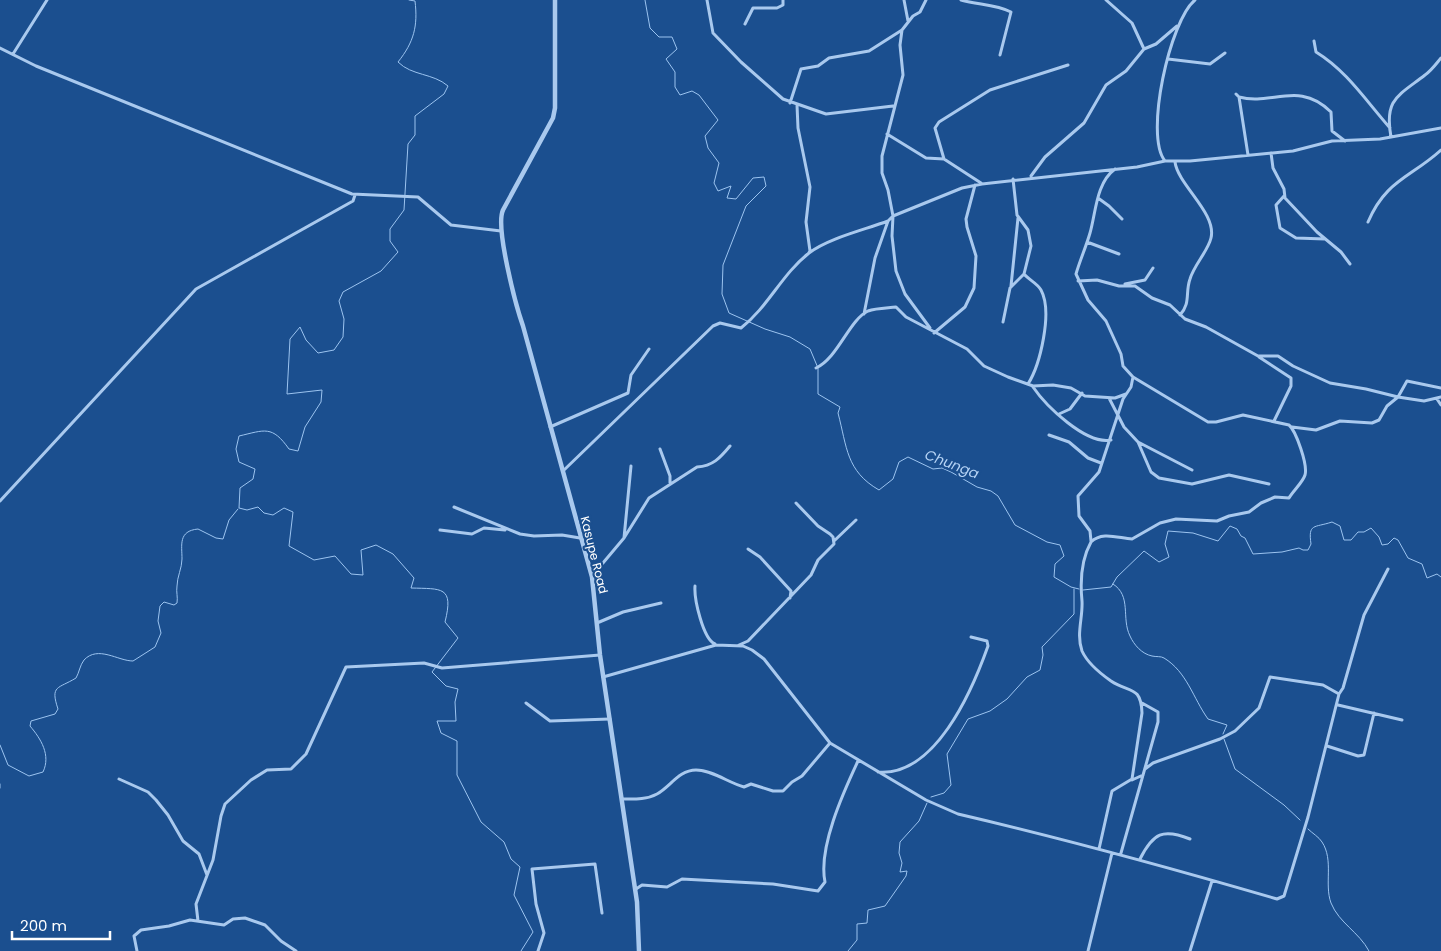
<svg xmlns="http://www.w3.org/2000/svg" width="1441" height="951" viewBox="0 0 1441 951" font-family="Poppins,sans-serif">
<rect width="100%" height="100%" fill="#1b4f8f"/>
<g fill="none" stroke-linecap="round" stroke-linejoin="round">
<path stroke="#9cc4f0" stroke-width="1" d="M 409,0 L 415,1 C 418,26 414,42 398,62 C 412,76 433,73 448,86 L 444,94 L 415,116 L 415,135 L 408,144 L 404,210 L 390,229 L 390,241 L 398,252 L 381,271 L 343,292 L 339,301 L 344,319 L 343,337 L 334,350 L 318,353 L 306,340 L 300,327 L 290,339 L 287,394 L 322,390 L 321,402 L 305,427 L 298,451 L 289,449 C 272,425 265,430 239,436 L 236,449 L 239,462 L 255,469 L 253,479 L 240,488 L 239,508 L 247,510 L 258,507 L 264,513 L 273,515 L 284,508 L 293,512 L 289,546 L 314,560 L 335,556 L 351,574 L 363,575 L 361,550 L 376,545 L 393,554 L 414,578 L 411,588 C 442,589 454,586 445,622 L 458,638 L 432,672 L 446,686 L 458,689 L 455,702 L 456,721 L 437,721 L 441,733 L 457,741 L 457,775 L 481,822 L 504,842 L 511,859 L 520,867 L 514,895 L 533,932 L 521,951
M 645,0 L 650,28 L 659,37 L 672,37 L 677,49 L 666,59 L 675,72 L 675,87 L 680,95 L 692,91 L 699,95 L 718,120 L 705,136 L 708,148 L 719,163 L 714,183 L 718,191 L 731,186 L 727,198 L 736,199 L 753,178 L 764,177 L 766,186 L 746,206 L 723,265 L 722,294 L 729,313 L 765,329 L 790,337 L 810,349 L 818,368 L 818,394 L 840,407 L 838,413 C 847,447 846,471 879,490 L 893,479 L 899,462 L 908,457 L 933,469 L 942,468 L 951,472 L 977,487 L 991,491 L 998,496 L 1015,525 L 1047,542 L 1060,545 L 1064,556 L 1055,564 L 1054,577 L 1071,587 L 1079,589
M 1113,584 C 1132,596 1121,618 1130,636 C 1134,645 1142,654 1152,656 C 1156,657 1161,656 1164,658 C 1187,672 1193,698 1208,719 L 1227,725 L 1223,734
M 1083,590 L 1111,587 L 1117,577 L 1144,551 L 1159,562 L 1169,557 L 1165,544 L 1168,531 L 1193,533 L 1218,541 L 1230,526 L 1237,529 L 1241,536 L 1245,538 L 1253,554 L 1282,552 L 1299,548 L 1303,550 L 1308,550 L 1311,544 C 1308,523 1314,528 1332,522 L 1340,526 L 1344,540 L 1351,540 L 1358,532 L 1364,532 L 1371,528 L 1379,537 L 1382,545 L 1388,544 L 1394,538 L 1398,540 L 1408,558 L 1422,564 L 1427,578 L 1437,574 L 1441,577
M 1224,739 L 1235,769 L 1284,805 L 1300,820
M 0,745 L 8,765 L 29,776 L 43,772 C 51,755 41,739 30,726 L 31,721 L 55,714 L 58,709 C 50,685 58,689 76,678 C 79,673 80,665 84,660 C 98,645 118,661 133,661 L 155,647 L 161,633 L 158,621 L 160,606 L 164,602 L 174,605 L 177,603 C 178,597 176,592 177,586 C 177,577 182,568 182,559 C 182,545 178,531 198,529 L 216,538 L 223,539 L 229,520 L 238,509
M 0,784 L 0,788
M 931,797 L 944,793 L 951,785 L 947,754 L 968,719 L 990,711 L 1007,699 L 1027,677 L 1040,670 L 1043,655 L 1042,647 L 1074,614 L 1074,589
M 1308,829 C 1312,833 1319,837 1322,842 C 1334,860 1324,884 1331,903 C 1339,923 1359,932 1369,951
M 848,951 L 857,940 L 857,924 L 867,923 L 868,910 L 885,906 L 906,876 L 907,871 L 900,872 L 902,863 L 899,853 L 900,842 L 919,821 L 927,803"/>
<path stroke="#a9c9ee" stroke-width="3" d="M 707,0 L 713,33 L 741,62 L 783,99 L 826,114 L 893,106
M 904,0 L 908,21
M 961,0 C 978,5 995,4 1011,12 L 1000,55
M 1106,0 L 1132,23 L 1144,49 L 1156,44 L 1177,26
M 745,24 L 753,8 L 777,8 L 783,5 L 783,0
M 902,30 L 900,45 L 903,75 L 882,156 L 882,173 L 888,190 L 893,216 L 892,236 L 896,271 L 905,294 L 930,328
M 1314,41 L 1316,52 C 1347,71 1366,101 1390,128
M 0,48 L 36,66 L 352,194 L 418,197 L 451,225 L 501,231
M 13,54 L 47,0
M 1168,59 L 1210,64 L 1225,53
M 1236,94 L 1239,97 C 1272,106 1299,80 1331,112 L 1332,131 L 1345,141
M 1239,97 L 1248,155
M 790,103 L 801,69 L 818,66 L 829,58 L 869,51 L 902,30 L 913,16 L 920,12 L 926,0
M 797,105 L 798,128 L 810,187 L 806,222 L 810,251 L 808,254
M 887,134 L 926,158 L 944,159 L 981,183
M 1391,137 C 1384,99 1398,96 1425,75 C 1431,71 1436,64 1441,58
M 1271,153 L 1273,168 L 1284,189 L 1285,198 L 1317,232 L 1341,252 L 1350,264
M 944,159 L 935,128 L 939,122 L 990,90 L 1068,65
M 1165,161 C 1144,136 1170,20 1195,0
M 1175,162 C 1178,185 1217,213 1211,238 C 1208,251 1194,265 1190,279 C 1185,293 1191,303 1180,315
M 1031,176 L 1045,157 L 1084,123 L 1106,85 L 1126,71 L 1144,49
M 1284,196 L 1276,205 L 1280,228 L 1296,238 L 1325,239
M 1098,198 L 1109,206 L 1122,219
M 1368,222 C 1386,180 1410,178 1441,150
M 1087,242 L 1119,254
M 1024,274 C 1029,280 1037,283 1041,290 C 1053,312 1040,365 1028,384
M 1078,281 L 1097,280 L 1119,286 L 1135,286 L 1152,298 L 1170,305 L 1185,319 L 1206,327 L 1258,356 L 1278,356 L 1293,366 L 1330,383 L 1366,389 L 1398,397 L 1407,381 L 1441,388
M 1125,284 L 1145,280 L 1153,268
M 1011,286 L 1018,218
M 864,314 L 875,258 L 888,221
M 1003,322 L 1010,288 L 1024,274 L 1031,246 L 1028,230 L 1017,215 L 1013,179
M 934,333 L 965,307 L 974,288 L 976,256 L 967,227 L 966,219 L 975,185
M 1259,357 L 1291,378 L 1291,386 L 1274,421
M 816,368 C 838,358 849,320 868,311 C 876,308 888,308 896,307 L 906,317 L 967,349 L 984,366 L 1008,377 L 1033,386 L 1053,385 L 1071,388 L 1085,396 L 1115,398 L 1126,394
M 1033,387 C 1046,406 1086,445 1111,440
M 1109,398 L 1124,427 L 1138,442 L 1192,470
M 1437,399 L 1441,405
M 1059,414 L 1070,409 L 1082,393
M 550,427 L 628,393 L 631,375 L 649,349
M 1292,427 L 1316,430 L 1340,421 L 1372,423 L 1379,420 L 1387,406 L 1398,397 L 1424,401 L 1441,397
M 1049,435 L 1069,442 L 1088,458 L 1101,463
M 1138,442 L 1151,472 L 1159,478 L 1192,484 L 1229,475 L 1269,484
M 660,449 L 670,476 L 670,483
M 563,471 L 713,326 L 720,323 L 741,328 C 768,307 782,274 809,253 C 829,238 864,230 888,221 L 893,216 L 962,188 L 982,184 L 1137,167 L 1165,161 L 1190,161 L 1293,151 L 1332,141 L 1380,139 L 1441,128
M 0,501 L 196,289 L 353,201 L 355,195
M 454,507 L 520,534 L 534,536 L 562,535 L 580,538
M 440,530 L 472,534 L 484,528 L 505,530
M 624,538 L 649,498 L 697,467 C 713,466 720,458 730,446
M 834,541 L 856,520
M 1091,541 L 1090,531 L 1079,516 L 1078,496 L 1099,472 L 1123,399 L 1131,387 L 1133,377 L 1123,366 L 1121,354 L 1106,321 L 1088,300 L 1076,274 C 1080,260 1086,247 1090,233 C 1096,212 1096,183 1115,169
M 748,549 L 760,557 L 791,591 L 790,598
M 592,576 L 624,538 L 631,466
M 695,586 C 694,599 703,639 715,644
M 597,623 L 623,612 L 661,603
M 739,645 L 748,641 L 811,575 L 818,560 L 834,544 L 833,537 L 830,534 L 818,526 L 796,503
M 603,677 L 716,645 L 743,646 L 752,650 L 764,659 L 830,743 L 926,800 L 958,814 C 1065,839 1171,868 1277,899 L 1284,896 L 1308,817 L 1339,694 L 1323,685 L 1270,677 L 1259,708 L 1235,731 L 1220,739 L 1153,763 L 1145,769
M 1339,694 L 1343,688 L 1364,615 L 1388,569
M 526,703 L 550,721 L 610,719
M 1338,705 L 1402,720
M 1327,746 L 1358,756 L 1364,755 L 1374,713
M 878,772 C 935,777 972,691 988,646 L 987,641 L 971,637
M 119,779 L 148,792 L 156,800 L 168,815 L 183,841 L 199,854 L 207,875
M 1132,780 L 1143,775
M 622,799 C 633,799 646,800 657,794 C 670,787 679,770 696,770 C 712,770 729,783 744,787 L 751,784 L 773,791 L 783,791 L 792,782 L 802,776 L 830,743
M 1099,849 L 1112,791 L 1132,779 L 1142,713 C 1141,685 1129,693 1111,681 C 1101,674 1087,662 1082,651 C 1076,634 1083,618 1082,601 C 1080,581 1081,560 1091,542 C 1102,531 1118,538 1132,539 L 1160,523 L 1176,519 L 1217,521 L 1229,516 L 1249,512 L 1261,503 L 1275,497 L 1289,498 C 1293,491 1303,482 1305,475 C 1308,465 1296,431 1289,425 L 1243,415 L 1216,422 L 1208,422 L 1133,377
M 1121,853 L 1158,722 L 1158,712 L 1142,703
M 1140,859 C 1153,833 1163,828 1190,839
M 636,889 L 642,885 L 667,887 L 682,879 L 773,884 L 818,891 L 825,882 C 818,848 843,793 858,761
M 198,921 L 196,904 L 213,860 L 221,816 L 225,804 L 251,780 L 267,770 L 291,769 L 306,754 L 346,667 L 424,663 L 442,668 L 600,655
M 137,951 L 134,936 L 141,930 L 169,926 L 190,920 L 224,925 L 233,919 L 245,918 L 265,925 L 281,941 L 296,951
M 538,951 L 544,933 L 536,904 L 532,869 L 595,864 L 602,913
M 1088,951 L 1112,853
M 1190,951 L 1212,881"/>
<path stroke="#a9c9ee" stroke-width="4.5" d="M 555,0 L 555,108 L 553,118 L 503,210 C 495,227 516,306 523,326 L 592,577 L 600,655 L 637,902 L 639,951"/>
</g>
<g text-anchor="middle" stroke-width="4.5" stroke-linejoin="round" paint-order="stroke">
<g font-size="12" fill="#fff" stroke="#1b4f8f">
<text transform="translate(594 555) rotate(76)" y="4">Kasupe Road</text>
</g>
<g font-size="14" font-style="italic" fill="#b5d3f5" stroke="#1b4f8f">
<text transform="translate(952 464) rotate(21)" y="5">Chunga</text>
</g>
</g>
<path d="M12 931v8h98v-8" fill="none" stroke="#ffffff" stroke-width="2.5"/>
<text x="20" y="931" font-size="15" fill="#ffffff" stroke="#1b4f8f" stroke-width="4" paint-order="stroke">200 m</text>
</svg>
